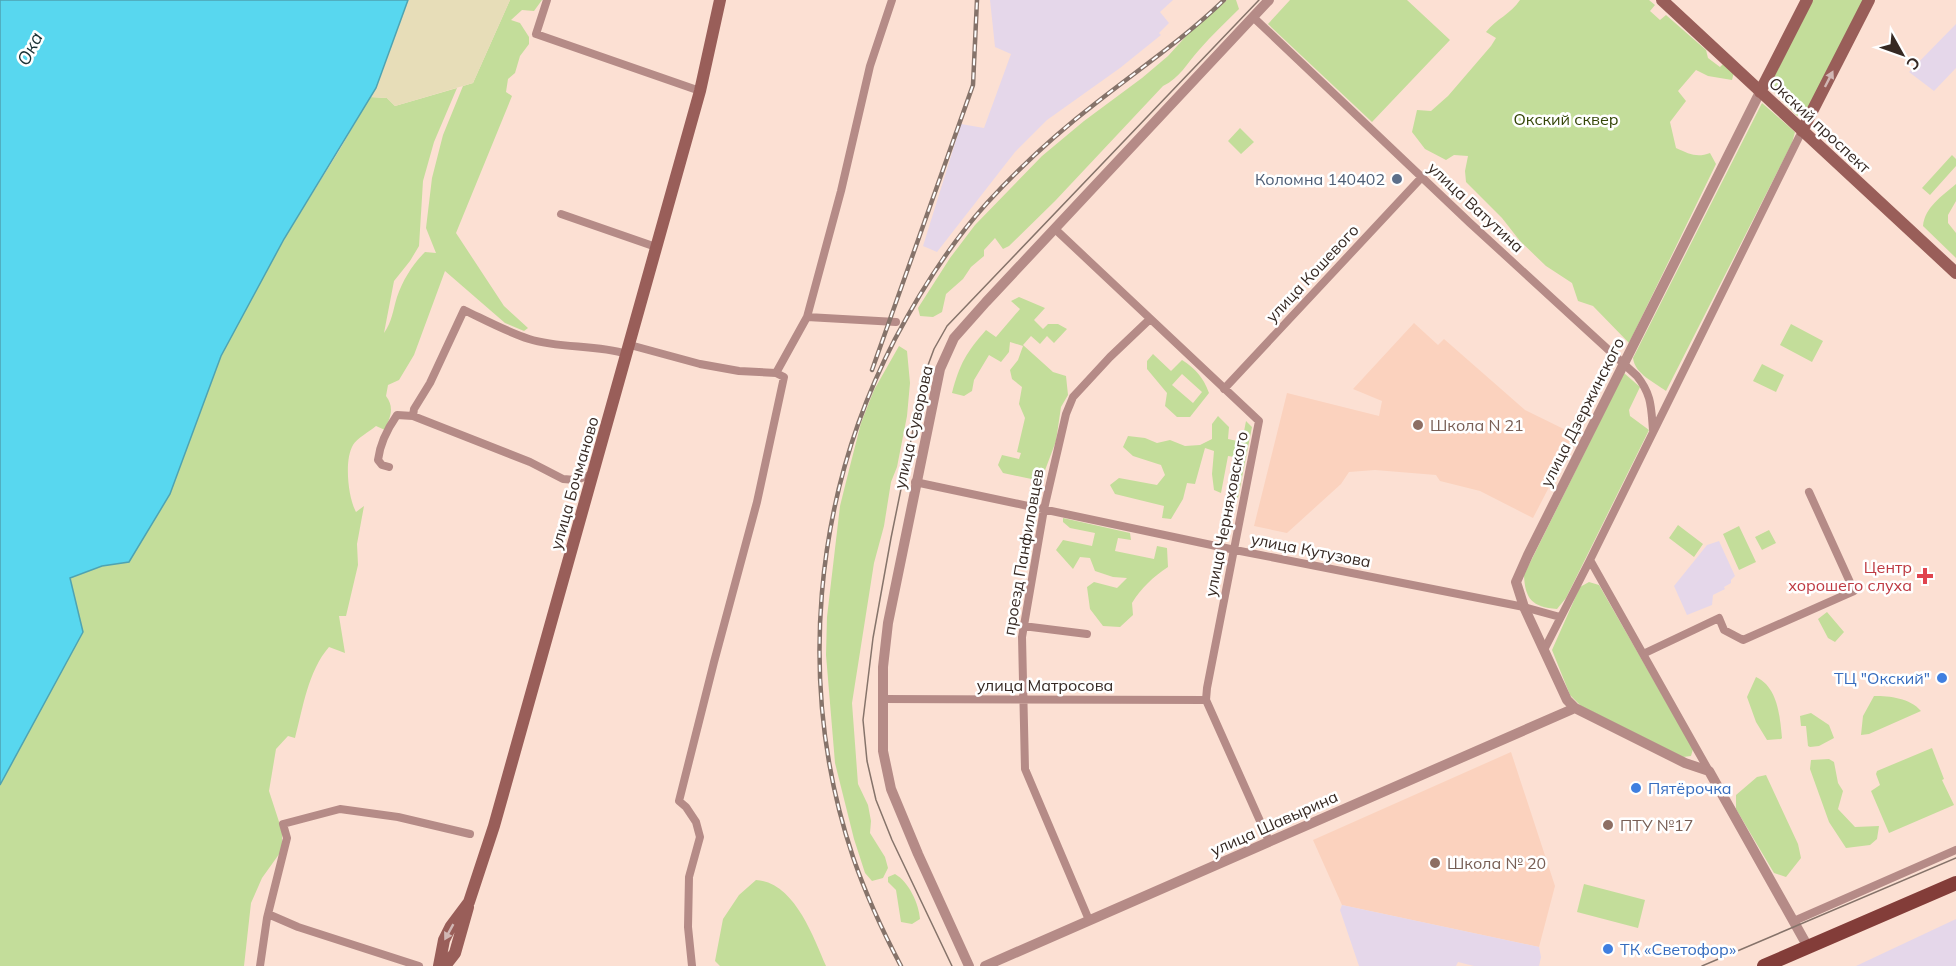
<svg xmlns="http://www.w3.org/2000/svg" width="1956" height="966" viewBox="0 0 1956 966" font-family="Mulish,sans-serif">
<rect width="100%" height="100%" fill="#fce0d3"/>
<path fill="#fbd2be" d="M 1414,323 L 1438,345 L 1444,339 L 1525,410 L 1576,435 L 1533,518 L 1480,491 L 1440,481 L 1436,475 L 1375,470 L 1349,472 L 1341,484 L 1287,533 L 1254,526 L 1287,393 L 1379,416 L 1382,401 L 1353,389 Z
M 1511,752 L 1555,886 L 1539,947 L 1342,905 L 1313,840 Z"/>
<path fill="#e5d7ea" d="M 990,0 L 1173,0 L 1160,12 L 1169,23 L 1159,33 L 1161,35 L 1120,68 L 1047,120 L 1015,152 L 937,252 L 923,246 L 961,124 L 984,128 L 1011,54 L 995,47 Z
M 1956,24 L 1956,68 L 1934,91 L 1909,72 Z
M 1719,541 L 1735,576 L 1731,580 L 1731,583 L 1724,587 L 1725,589 L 1713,595 L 1712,605 L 1687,615 L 1674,586 L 1707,545 Z
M 1342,905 L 1539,947 L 1541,957 L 1539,966 L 1474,966 L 1458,962 L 1456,966 L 1359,966 L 1340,910 Z
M 1956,919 L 1956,966 L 1856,966 Z"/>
<path fill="#c3dd9a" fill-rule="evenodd" d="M 510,0 L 542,0 L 534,11 L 522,10 L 511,20 L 520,23 L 529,37 L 529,44 L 520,56 L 515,73 L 508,79 L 506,92 L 512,96 L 456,233 L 504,306 L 528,328 L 524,331 L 505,323 L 445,271 L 414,355 L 399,380 L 388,385 L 386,396 C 395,408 390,417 385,430 L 376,426 C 369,432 357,438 353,445 C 344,460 348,497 356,512 L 364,506 L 357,544 L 358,565 L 346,616 L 339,616 L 345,653 L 329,647 C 308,671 303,708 295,738 L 288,736 L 276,749 L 269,791 L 282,831 L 282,850 L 262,878 L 251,903 L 244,966 L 0,966 L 0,785 L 83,632 L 70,578 L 102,566 L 129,562 L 170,494 L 221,356 L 284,239 L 340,149 L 370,97 L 387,98 L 395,106 L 457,88 L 434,142 L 423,181 L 419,246 L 410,261 L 394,281 L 384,333 C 392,322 393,310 397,297 C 403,280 412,265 425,252 L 436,253 L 426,228 L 432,178 L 443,135 L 463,86 L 473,83 Z
M 1227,0 L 1236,0 L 1239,9 C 1226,22 1212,35 1199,50 C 1187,63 1180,78 1163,86 L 1055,201 L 1009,246 L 1003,249 L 995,238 L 984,250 L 984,256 L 971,267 L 963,279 L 946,294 L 942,312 L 933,317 L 920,316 L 918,308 L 950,258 L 975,225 L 1042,156 L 1084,121 L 1142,78 L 1168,56 L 1188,34 Z
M 1290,0 L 1407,0 L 1450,40 L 1372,122 L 1268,24 Z
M 1520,0 L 1649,0 L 1655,5 L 1650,11 L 1660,20 L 1666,15 L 1706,50 L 1708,58 L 1720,67 L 1724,63 L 1734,72 L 1732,80 L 1708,76 L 1696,70 L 1678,91 L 1686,101 L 1670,122 L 1676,148 C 1689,154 1697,158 1710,153 L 1716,164 L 1629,343 L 1593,306 L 1578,301 L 1572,283 L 1546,266 L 1520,241 L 1502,218 L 1466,182 L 1465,171 L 1468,156 L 1454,155 L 1446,160 L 1425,149 L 1412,132 L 1417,110 L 1431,111 L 1448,96 L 1491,46 L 1496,38 L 1486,32 C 1496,19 1511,14 1520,0 Z
M 1813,0 L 1863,0 L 1805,114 L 1797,116 L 1769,87 Z
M 1762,103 L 1795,132 L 1792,143 L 1666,391 C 1654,382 1635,374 1633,358 Z
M 1240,128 L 1254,142 L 1241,154 L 1228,141 Z
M 1952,155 L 1956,159 L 1956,166 L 1930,195 L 1922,188 Z
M 1956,184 L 1956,201 L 1948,215 L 1948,223 L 1956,233 L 1956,258 L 1923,226 C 1925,207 1942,196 1956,184 Z
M 1019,297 L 1045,308 L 1034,320 L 1043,329 L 1048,324 L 1058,324 L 1067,329 L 1054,343 L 1047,336 L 1040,344 L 1031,336 L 1023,345 L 1053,372 L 1066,376 L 1068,395 L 1061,407 L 1056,441 L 1041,481 L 1003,473 L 998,465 L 1002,455 L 1019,459 L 1021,453 L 1017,452 L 1025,418 L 1019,404 L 1022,387 L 1012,379 L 1010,370 L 1018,360 L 1023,346 L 1010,342 L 1009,352 L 1001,362 L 989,355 L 974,380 L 972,391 L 964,396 L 952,393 C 960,363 966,353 986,330 L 996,337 L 1020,309 L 1011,301 Z
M 1791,324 L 1823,341 L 1812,362 L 1780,345 Z
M 899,346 L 907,351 L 910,383 L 907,416 L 897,467 L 891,482 L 884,526 L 874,563 L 852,703 L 858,784 L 868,805 L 871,821 L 870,833 L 885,857 L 888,868 L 883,878 L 872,881 L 865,873 L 854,839 L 835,763 L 826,655 L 827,617 L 840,506 L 850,466 L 861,423 L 874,390 Z
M 1153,354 L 1171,371 L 1182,360 C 1196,369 1203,377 1209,393 L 1190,417 L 1177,417 L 1165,406 L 1167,393 L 1147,369 L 1147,361 ZM 1182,374 L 1202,392 L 1193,403 L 1172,385 Z
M 1762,364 L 1784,375 L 1776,392 L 1753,381 Z
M 1624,373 L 1640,387 L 1629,410 L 1630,416 L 1649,430 L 1566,598 L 1557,609 C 1532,607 1525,599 1524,575 Z
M 1218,416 L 1229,427 L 1228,439 L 1242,442 L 1246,421 L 1252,427 L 1238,498 L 1233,496 L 1240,458 L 1228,456 L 1221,493 L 1214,490 L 1212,474 L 1214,451 L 1205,448 L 1195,484 L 1187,483 L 1183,499 L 1171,519 L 1162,518 L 1164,506 L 1115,494 L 1110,485 L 1119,478 L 1157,485 L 1165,475 L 1161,465 L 1133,456 L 1123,447 L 1128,436 L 1145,438 L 1157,443 L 1170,440 L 1185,446 L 1200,445 L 1212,439 L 1212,424 Z
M 1063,518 L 1130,533 L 1131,540 L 1118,538 L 1115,551 L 1154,559 L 1157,546 L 1167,548 L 1168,567 C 1153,577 1141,588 1132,603 L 1133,615 L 1120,627 L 1103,626 L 1090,609 L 1087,587 L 1094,582 L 1117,588 L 1127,578 L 1113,577 L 1095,571 L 1090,558 L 1080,557 L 1073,569 L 1056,550 L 1063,540 L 1092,546 L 1095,533 L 1070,528 L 1063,522 Z
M 1678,525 L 1703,544 L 1694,557 L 1669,538 Z
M 1739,526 L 1756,562 L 1739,570 L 1723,534 Z
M 1769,530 L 1776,543 L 1762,550 L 1755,537 Z
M 1589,582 L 1599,585 L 1693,749 L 1691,756 L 1683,757 L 1581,706 L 1570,695 L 1552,650 L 1580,587 Z
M 1827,612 L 1844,632 L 1835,642 L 1828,638 L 1818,619 Z
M 1756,677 C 1778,687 1780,717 1782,738 L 1781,739 L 1767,740 L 1756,722 L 1747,697 Z
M 1874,696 C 1890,696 1910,698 1921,711 L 1869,734 L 1861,735 L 1863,716 Z
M 1811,713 L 1829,725 L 1834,738 L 1819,746 L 1810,747 L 1808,746 L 1806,726 L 1801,726 L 1800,716 Z
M 1932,748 L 1944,779 L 1942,780 L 1954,805 L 1889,833 L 1871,791 L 1880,785 L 1876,774 L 1877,771 Z
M 1829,759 L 1834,762 L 1838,783 L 1843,791 L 1838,809 L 1855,827 L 1879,826 L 1877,839 L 1870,845 L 1846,848 L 1829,822 L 1810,769 L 1811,760 Z
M 1766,775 L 1798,844 L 1801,858 L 1786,877 L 1774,873 L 1736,809 L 1736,795 L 1757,777 Z
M 895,874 C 909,882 919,904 920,919 L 912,924 L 901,922 L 896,890 L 888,882 L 888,877 Z
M 756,880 C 794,882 813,936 826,966 L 720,966 L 715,961 L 723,919 L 739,895 Z
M 1584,884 L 1645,900 L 1638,928 L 1577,912 Z"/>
<path fill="#e7ddb8" d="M 408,0 L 510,0 L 473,83 L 395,106 L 387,98 L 370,97 L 376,88 L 383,70 Z"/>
<path fill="#58d7ef" stroke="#4ea3b2" stroke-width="1.5" d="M 0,0 L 408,0 L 376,88 L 284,239 L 221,356 L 170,494 L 129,562 L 102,566 L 70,578 L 83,632 L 0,785 Z"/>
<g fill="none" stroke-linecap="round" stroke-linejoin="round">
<path stroke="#b58b87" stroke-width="8" d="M 547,0 L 536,34 L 700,91
M 1253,17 L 1470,223 L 1637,376 C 1652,395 1651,407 1653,430
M 561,214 L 656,247
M 1055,229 L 1259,421 L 1207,688 L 1206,700 L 1269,841
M 807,317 L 841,191 L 870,66 L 892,0
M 630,345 L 700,364 L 739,371 L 776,373 L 807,317 L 896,322
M 1224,389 L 1422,177
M 389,467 L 382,465 L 378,460 C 380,443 388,428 397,415 L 413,416
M 593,474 L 576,480 L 563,479 L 530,462 L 413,416 L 414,409 L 430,383 L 464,310 C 485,320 507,332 529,339 C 561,349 595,344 627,354
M 915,482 L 1235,550 L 1524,607 L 1560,617
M 1023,626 L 1087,634
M 1544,650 L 1590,560
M 1643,654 L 1719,618 L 1724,630 L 1743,640 L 1854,591 L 1809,492
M 883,699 L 1206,700
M 1709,771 L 1590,560 L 1802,131
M 268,914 L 298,927 L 419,966
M 1089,920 L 1025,769 L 1022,637 L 1044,509 L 1066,414 L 1073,397 L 1110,357 L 1150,319
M 1794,921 L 1956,850
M 260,966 L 267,918 L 287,838 L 283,824 L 340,809 L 398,817 L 470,834
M 692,966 L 688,927 L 689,877 L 700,837 L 696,822 L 686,807 L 679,801 L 714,662 L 757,502 L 784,377 L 776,373"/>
<path stroke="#b58b87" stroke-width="10" d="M 1760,92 L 1528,555 L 1516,582 L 1524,607 L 1567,700 L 1575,708 L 1685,763 L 1709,771 L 1808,947
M 969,966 L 918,854 L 891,789 L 883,751 L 883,667 L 888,623 L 940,369 L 954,338 L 986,302 L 1269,0
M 985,966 L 1575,708"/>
<path stroke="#995e59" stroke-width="12" d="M 1662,0 L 1956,273
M 1760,92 L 1807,0
M 1802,131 L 1869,0
M 439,966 L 444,940 L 451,926 L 469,902 L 494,826 L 700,91 L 720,0
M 445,966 L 455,953 L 468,907"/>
<path stroke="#833d39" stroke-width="14" d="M 1764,966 L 1956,883"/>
<path stroke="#86736a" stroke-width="1.5" d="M 952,966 L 892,840 L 876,800 L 867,761 L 863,720 L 873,638 L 891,538 L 924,376 L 934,349 L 947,326 L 1259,0
M 1702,966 L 1956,858"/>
<defs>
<path id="rail" d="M 872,370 L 973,85 L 977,0
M 901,966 C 882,930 866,895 853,857 C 796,687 813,497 895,339 C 921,290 950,244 987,203 C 1020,167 1057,133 1096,103 C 1139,69 1185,38 1224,0"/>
</defs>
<use href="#rail" stroke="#86736a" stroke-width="4.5"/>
<use href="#rail" stroke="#fff" stroke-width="2" stroke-dasharray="7" stroke-linecap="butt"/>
</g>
<defs><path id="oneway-solid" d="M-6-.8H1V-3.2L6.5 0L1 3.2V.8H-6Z" transform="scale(1.5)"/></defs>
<g fill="#d1b7b4">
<use href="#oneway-solid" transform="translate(1829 79) rotate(-63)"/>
<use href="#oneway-solid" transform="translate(449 932) rotate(119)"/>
</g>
<circle fill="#5c6f8a" stroke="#fff" stroke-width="2" cx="1397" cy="179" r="6"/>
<g fill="#8d6e63" stroke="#fff" stroke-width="2">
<circle cx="1418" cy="425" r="6"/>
<circle cx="1608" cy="825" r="6"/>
<circle cx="1435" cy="863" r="6"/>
</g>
<path fill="#e0444e" stroke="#fff" stroke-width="2" d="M1922 567h6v6h6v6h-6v6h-6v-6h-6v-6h6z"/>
<g fill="#3f7fe0" stroke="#fff" stroke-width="2">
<circle cx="1942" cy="678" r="6"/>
<circle cx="1636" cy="788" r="6"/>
<circle cx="1608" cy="949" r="6"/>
</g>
<g text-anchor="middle" stroke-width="5" stroke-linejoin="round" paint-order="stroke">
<g font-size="16" fill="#344607" stroke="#fff">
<text x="1566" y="125">Окский сквер</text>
</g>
<g font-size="16" fill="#362923" stroke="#fff">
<text transform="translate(1820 125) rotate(43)" y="6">Окский проспект</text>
<text transform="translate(1476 207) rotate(43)" y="6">улица Ватутина</text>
<text transform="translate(1312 273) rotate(-47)" y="6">улица Кошевого</text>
<text transform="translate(1582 412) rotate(-63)" y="6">улица Дзержинского</text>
<text transform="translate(913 427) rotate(-77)" y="6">улица Суворова</text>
<text transform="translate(574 483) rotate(-74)" y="6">улица Бочманово</text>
<text transform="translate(1226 514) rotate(-79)" y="6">улица Черняховского</text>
<text transform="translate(1311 550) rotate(11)" y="6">улица Кутузова</text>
<text transform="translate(1023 552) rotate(-80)" y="6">проезд Панфиловцев</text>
<text x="1045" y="691">улица Матросова</text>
<text transform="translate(1274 823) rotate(-24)" y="6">улица Шавырина</text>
</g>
<g font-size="16" fill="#4e5e75" stroke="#fff" text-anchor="end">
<text x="1385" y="185">Коломна 140402</text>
</g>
<g font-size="16" fill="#785e54" stroke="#fff" text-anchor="start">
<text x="1430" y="431">Школа N 21</text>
<text x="1620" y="831">ПТУ №17</text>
<text x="1447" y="869">Школа № 20</text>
</g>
<g font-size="16" fill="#be3a42" stroke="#fff" text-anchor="end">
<text x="1912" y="573">Центр<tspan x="1912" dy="18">хорошего слуха</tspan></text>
</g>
<g font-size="16" fill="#366cbe" stroke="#fff" text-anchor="start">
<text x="1930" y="684" text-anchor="end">ТЦ "Окский"</text>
<text x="1648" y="794">Пятёрочка</text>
<text x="1620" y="955">ТК «Светофор»</text>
</g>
<g font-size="18" font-style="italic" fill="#1b3135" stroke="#fff">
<text transform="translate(30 49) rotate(-63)" y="6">Ока</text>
</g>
</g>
<g transform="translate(1902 54) rotate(130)" stroke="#ffffff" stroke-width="4.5" paint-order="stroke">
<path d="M0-4.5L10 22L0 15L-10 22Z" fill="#362923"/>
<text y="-9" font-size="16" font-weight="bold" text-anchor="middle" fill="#362923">С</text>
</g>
</svg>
